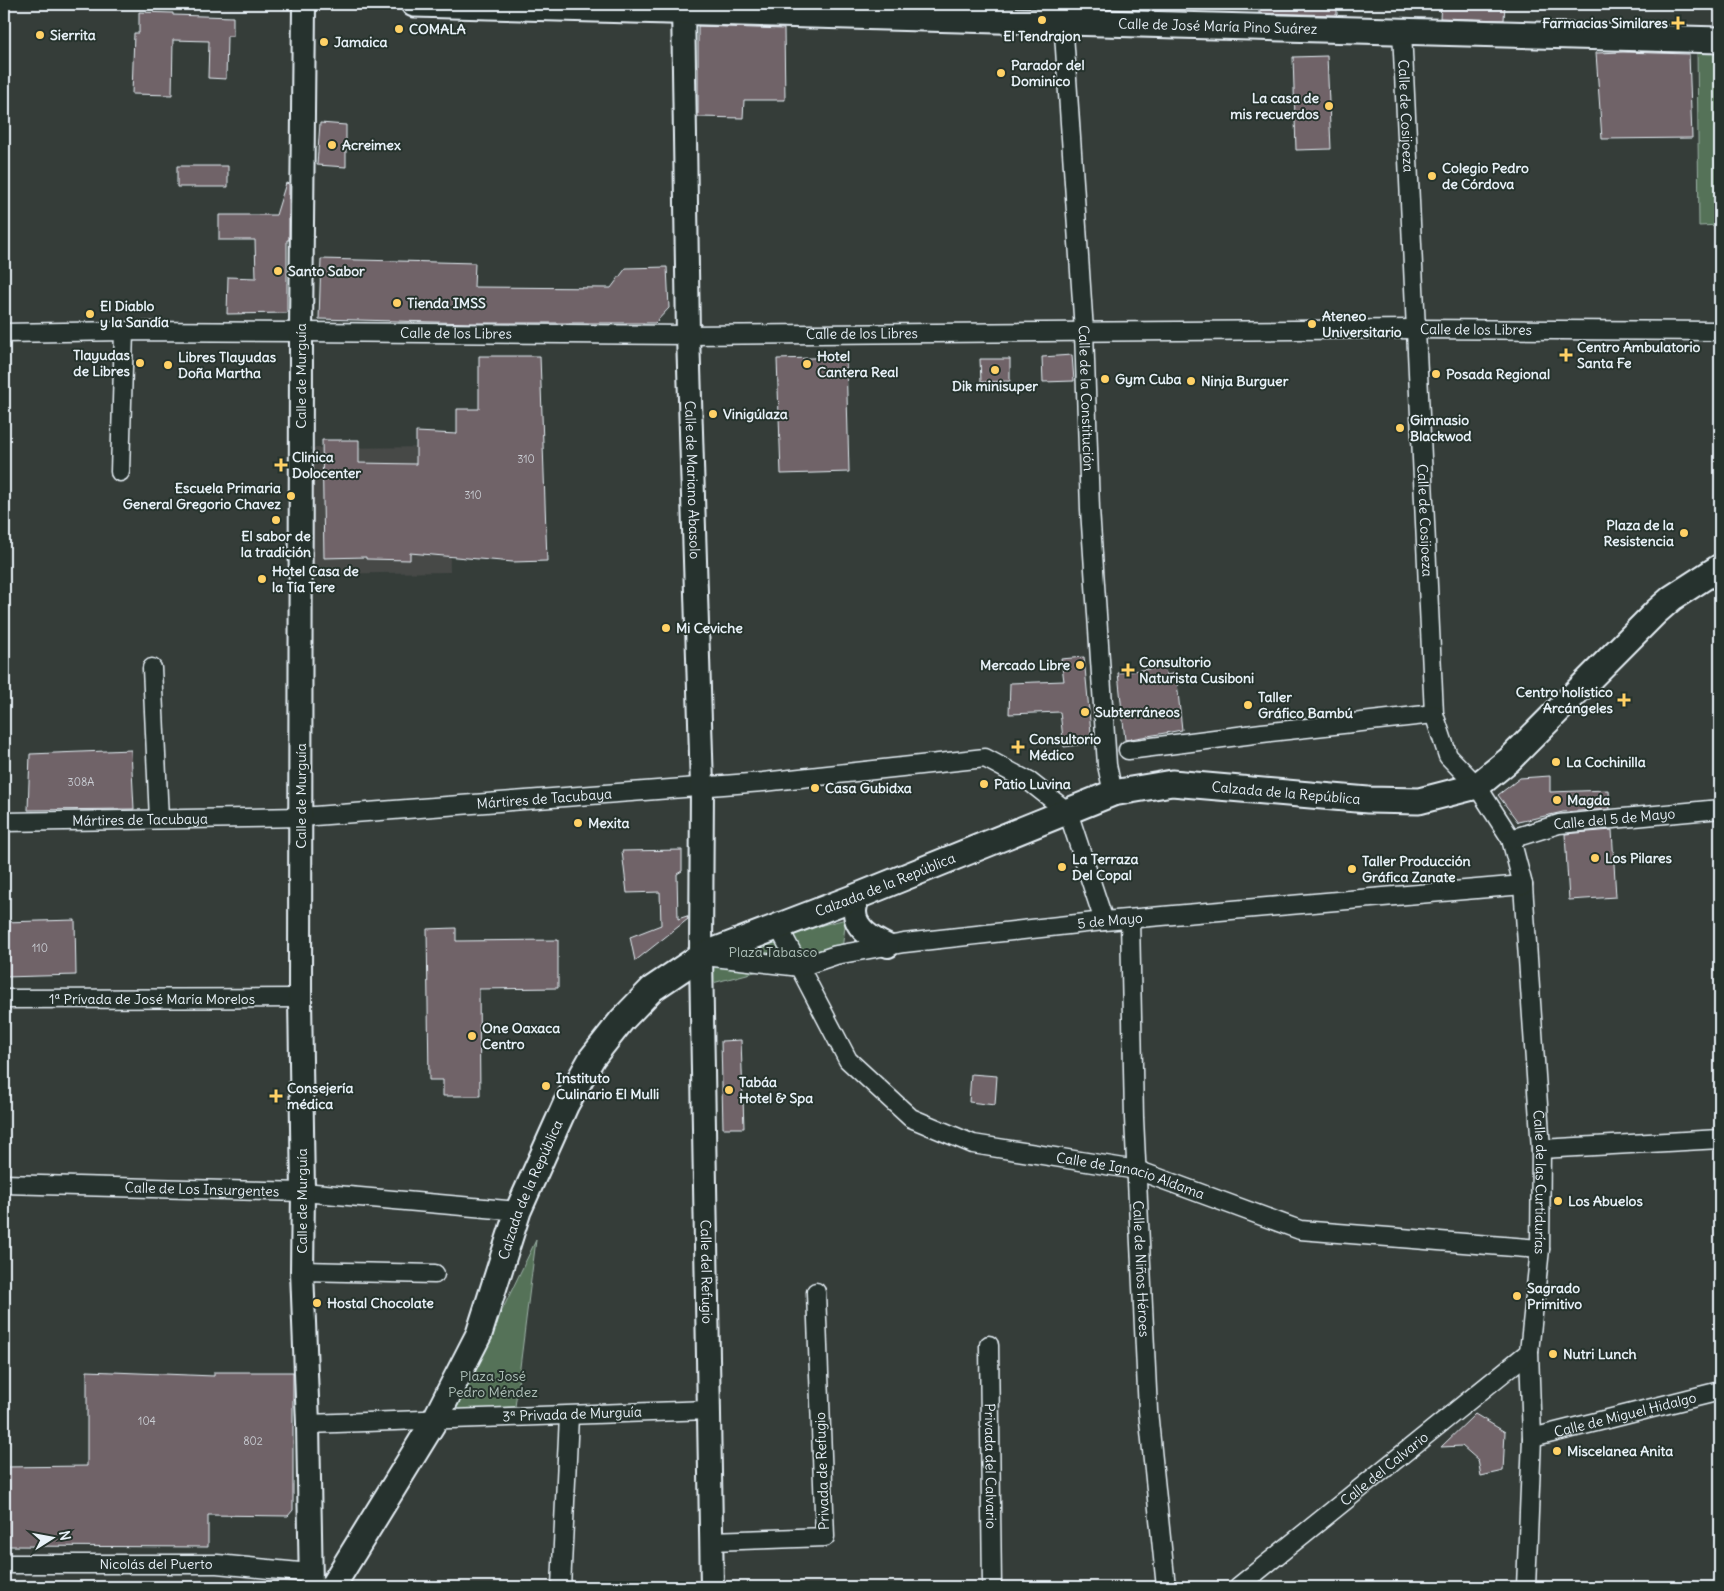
<svg xmlns="http://www.w3.org/2000/svg" width="1724" height="1591" viewBox="0 0 1724 1591" font-family="Delius,sans-serif">
<rect width="100%" height="100%" fill="#353d39"/>
<filter id="ink" filterUnits="userSpaceOnUse"><feTurbulence type="fractalNoise" baseFrequency=".02" numOctaves="2"/><feDisplacementMap in="SourceGraphic" scale="10" xChannelSelector="R" yChannelSelector="G"/><feConvolveMatrix kernelMatrix="1 2 1 2 8 2 1 2 1" color-interpolation-filters="sRGB"/></filter>
<g filter="url(#ink)">
<path fill="#464947" d="M 448,447 L 450,572 L 313,574 L 312,448 Z"/>
<path fill="#557259" stroke="#9eb2a8" d="M 1697,48 L 1720,49 L 1720,225 L 1699,226 Z
M 846,919 L 842,949 L 709,984 L 703,956 Z
M 536,1240 L 515,1407 L 454,1410 Z"/>
<path fill="#6f6468" stroke="#e8f1f8" d="M 1259,4 L 1337,4 L 1337,15 L 1259,13 Z
M 1441,4 L 1505,4 L 1504,20 L 1440,18 Z
M 139,12 L 173,13 L 173,15 L 233,17 L 233,36 L 227,36 L 226,79 L 208,78 L 209,41 L 173,40 L 172,95 L 132,94 L 134,33 L 139,33 Z
M 698,26 L 784,29 L 785,100 L 744,100 L 743,118 L 698,117 Z
M 1623,52 L 1689,54 L 1692,138 L 1602,139 L 1596,53 Z
M 1327,56 L 1331,149 L 1296,150 L 1293,57 Z
M 320,123 L 346,125 L 346,167 L 317,165 Z
M 177,166 L 228,166 L 228,187 L 177,187 Z
M 286,183 L 289,184 L 289,240 L 287,240 L 287,313 L 227,314 L 228,277 L 256,278 L 255,240 L 219,240 L 219,215 L 276,215 Z
M 321,259 L 475,263 L 474,287 L 611,288 L 626,268 L 667,267 L 669,308 L 655,323 L 472,323 L 319,319 Z
M 1072,355 L 1074,381 L 1043,382 L 1042,357 Z
M 479,356 L 540,356 L 547,561 L 513,562 L 410,553 L 410,560 L 366,559 L 366,557 L 324,558 L 322,440 L 359,440 L 359,463 L 416,464 L 416,432 L 457,434 L 457,409 L 479,409 Z
M 846,357 L 849,472 L 781,474 L 777,359 Z
M 980,359 L 1010,359 L 1010,381 L 981,382 Z
M 1084,657 L 1092,743 L 1064,747 L 1060,712 L 1009,714 L 1010,683 L 1064,681 L 1061,659 Z
M 1163,667 L 1167,675 L 1176,673 L 1182,730 L 1125,740 L 1118,673 Z
M 131,750 L 134,809 L 28,810 L 30,754 Z
M 1550,776 L 1550,792 L 1609,790 L 1610,809 L 1563,812 L 1518,822 L 1498,795 L 1520,778 Z
M 1612,830 L 1616,897 L 1569,900 L 1565,834 Z
M 682,850 L 682,871 L 677,874 L 678,919 L 687,916 L 688,919 L 635,961 L 630,937 L 661,925 L 660,892 L 627,893 L 622,851 Z
M 75,920 L 76,975 L 4,977 L 4,922 Z
M 456,928 L 456,941 L 558,940 L 558,988 L 479,989 L 480,1096 L 443,1096 L 443,1080 L 429,1080 L 427,929 Z
M 741,1040 L 744,1128 L 723,1128 L 721,1041 Z
M 971,1074 L 997,1076 L 995,1105 L 969,1102 Z
M 87,1371 L 214,1376 L 214,1372 L 293,1372 L 293,1510 L 288,1516 L 208,1515 L 208,1547 L 7,1546 L 8,1499 L 4,1499 L 4,1467 L 87,1466 Z
M 1475,1414 L 1505,1432 L 1503,1471 L 1481,1476 L 1478,1460 L 1462,1446 L 1441,1447 Z"/>
<g fill="none" stroke-linecap="round" stroke-linejoin="round">
<defs>
<g id="minor">
<path id="s1" d="M 1062,4 L 1084,331 L 1090,509 L 1107,765 L 1113,793"/>
<path id="s2" d="M 1402,31 L 1434,714 L 1448,756 L 1477,786 L 1511,839 L 1523,885 L 1541,1149 L 1540,1249 L 1529,1352 L 1532,1438 L 1526,1587"/>
<path id="s3" d="M 4,333 L 124,331 L 301,332 L 688,335 L 1416,329 L 1720,331"/>
<path d="M 120,472 L 124,331"/>
<path d="M 152,668 L 159,819"/>
<path d="M 1128,750 L 1262,733 L 1434,714"/>
<path id="s4" d="M 4,822 L 301,817 L 763,782 L 985,758 L 1030,782 L 1068,812 L 1104,921"/>
<path id="s5" d="M 1511,839 L 1559,824 L 1720,809"/>
<path id="s6" d="M 1130,919 L 1134,1118 L 1148,1411 L 1166,1587"/>
<path id="s7" d="M 778,926 L 848,1060 L 911,1118 L 973,1144 L 1137,1170 L 1300,1230 L 1540,1249"/>
<path id="s8" d="M 705,956 L 800,967 L 836,955 L 904,943 L 1104,921 L 1523,885"/>
<path d="M 4,999 L 300,998"/>
<path d="M 1541,1149 L 1720,1139"/>
<path id="s9" d="M 4,1184 L 303,1192 L 518,1211"/>
<path d="M 302,1271 L 435,1274"/>
<path id="s10" d="M 989,1345 L 992,1587"/>
<path d="M 308,1424 L 709,1410"/>
<path id="s11" d="M 1532,1438 L 1720,1391"/>
<path d="M 711,1541 L 825,1537 L 816,1292"/>
<path id="s12" d="M 4,1564 L 217,1564 L 310,1573"/>
<path d="M 561,1587 L 569,1416"/>
<path id="s13" d="M 1238,1587 L 1529,1352"/>
</g>
<g id="tertiary">
<path d="M 304,4 L 301,332 L 300,998 L 303,1192 L 302,1271 L 308,1424 L 311,1587"/>
<path id="s14" d="M 683,4 L 688,335 L 702,786 L 701,956 L 712,1587"/>
<path d="M 858,896 C 857,901 855,907 855,912 C 855,930 875,940 888,946"/>
</g>
<g id="secondary">
<path id="s15" d="M 414,4 L 1720,40"/>
<path id="s16" d="M 332,1587 L 436,1418 L 479,1334 L 518,1211 L 566,1104 L 592,1058 L 622,1020 L 652,989 L 701,956 L 858,896 L 1113,793 L 1172,783 L 1368,800 L 1419,801 L 1477,786 L 1509,760 L 1656,612 L 1672,598 L 1720,567"/>
</g>
</defs>
<use href="#minor" stroke="#e8f1f8" stroke-width="21"/>
<use href="#tertiary" stroke="#e8f1f8" stroke-width="26"/>
<use href="#secondary" stroke="#e8f1f8" stroke-width="29"/>
<use href="#minor" stroke="#26332d" stroke-width="18"/>
<use href="#tertiary" stroke="#26332d" stroke-width="22"/>
<use href="#secondary" stroke="#26332d" stroke-width="25"/>
</g>
</g>
<g fill="#ffd166" stroke="#26332d" stroke-width="2">
<circle cx="1042" cy="20" r="5"/>
<path d="M1675.5 15.5h5v5h5v5h-5v5h-5v-5h-5v-5h5z"/>
<circle cx="399" cy="29" r="5"/>
<circle cx="40" cy="35" r="5"/>
<circle cx="324" cy="42" r="5"/>
<circle cx="1001" cy="73" r="5"/>
<circle cx="1329" cy="106" r="5"/>
<circle cx="332" cy="145" r="5"/>
<circle cx="1432" cy="176" r="5"/>
<circle cx="278" cy="271" r="5"/>
<circle cx="397" cy="303" r="5"/>
<circle cx="90" cy="314" r="5"/>
<circle cx="1312" cy="324" r="5"/>
<path d="M1563.5 347.5h5v5h5v5h-5v5h-5v-5h-5v-5h5z"/>
<circle cx="140" cy="363" r="5"/>
<circle cx="807" cy="364" r="5"/>
<circle cx="168" cy="365" r="5"/>
<circle cx="995" cy="370" r="5"/>
<circle cx="1436" cy="374" r="5"/>
<circle cx="1105" cy="379" r="5"/>
<circle cx="1191" cy="381" r="5"/>
<circle cx="713" cy="414" r="5"/>
<circle cx="1400" cy="428" r="5"/>
<path d="M278.5 457.5h5v5h5v5h-5v5h-5v-5h-5v-5h5z"/>
<circle cx="291" cy="496" r="5"/>
<circle cx="276" cy="520" r="5"/>
<circle cx="1684" cy="533" r="5"/>
<circle cx="262" cy="579" r="5"/>
<circle cx="666" cy="628" r="5"/>
<circle cx="1080" cy="665" r="5"/>
<path d="M1125.5 662.5h5v5h5v5h-5v5h-5v-5h-5v-5h5z"/>
<path d="M1621.5 692.5h5v5h5v5h-5v5h-5v-5h-5v-5h5z"/>
<circle cx="1248" cy="705" r="5"/>
<circle cx="1085" cy="712" r="5"/>
<path d="M1015.5 739.5h5v5h5v5h-5v5h-5v-5h-5v-5h5z"/>
<circle cx="1556" cy="762" r="5"/>
<circle cx="984" cy="784" r="5"/>
<circle cx="815" cy="788" r="5"/>
<circle cx="1557" cy="800" r="5"/>
<circle cx="578" cy="823" r="5"/>
<circle cx="1595" cy="858" r="5"/>
<circle cx="1062" cy="867" r="5"/>
<circle cx="1352" cy="869" r="5"/>
<circle cx="472" cy="1036" r="5"/>
<circle cx="546" cy="1086" r="5"/>
<circle cx="729" cy="1090" r="5"/>
<path d="M273.5 1088.5h5v5h5v5h-5v5h-5v-5h-5v-5h5z"/>
<circle cx="1558" cy="1201" r="5"/>
<circle cx="1517" cy="1296" r="5"/>
<circle cx="317" cy="1303" r="5"/>
<circle cx="1553" cy="1354" r="5"/>
<circle cx="1557" cy="1451" r="5"/>
</g>
<g text-anchor="middle" stroke-width="4" stroke-linejoin="round" paint-order="stroke">
<g font-size="11" fill="#caced4">
<text x="526" y="463">310</text>
<text x="473" y="499">310</text>
<text x="81" y="786">308A</text>
<text x="40" y="952">110</text>
<text x="147" y="1425">104</text>
<text x="253" y="1445">802</text>
</g>
<g font-size="14" font-weight="bold" fill="#e8f1f8" stroke="#26332d" text-anchor="start">
<text x="1668" y="28" text-anchor="end">Farmacias Similares</text>
<text x="409" y="34">COMALA</text>
<text x="50" y="40">Sierrita</text>
<text x="1042" y="41" text-anchor="middle">El Tendrajon</text>
<text x="334" y="47">Jamaica</text>
<text x="1011" y="70">Parador del<tspan x="1011" dy="16">Dominico</tspan></text>
<text x="1319" y="103" text-anchor="end">La casa de<tspan x="1319" dy="16">mis recuerdos</tspan></text>
<text x="342" y="150">Acreimex</text>
<text x="1442" y="173">Colegio Pedro<tspan x="1442" dy="16">de Córdova</tspan></text>
<text x="288" y="276">Santo Sabor</text>
<text x="407" y="308">Tienda IMSS</text>
<text x="100" y="311">El Diablo<tspan x="100" dy="16">y la Sandía</tspan></text>
<text x="1322" y="321">Ateneo<tspan x="1322" dy="16">Universitario</tspan></text>
<text x="1577" y="352">Centro Ambulatorio<tspan x="1577" dy="16">Santa Fe</tspan></text>
<text x="130" y="360" text-anchor="end">Tlayudas<tspan x="130" dy="16">de Libres</tspan></text>
<text x="817" y="361">Hotel<tspan x="817" dy="16">Cantera Real</tspan></text>
<text x="178" y="362">Libres Tlayudas<tspan x="178" dy="16">Doña Martha</tspan></text>
<text x="1446" y="379">Posada Regional</text>
<text x="1115" y="384">Gym Cuba</text>
<text x="1201" y="386">Ninja Burguer</text>
<text x="995" y="391" text-anchor="middle">Dik minisuper</text>
<text x="723" y="419">Vinigúlaza</text>
<text x="1410" y="425">Gimnasio<tspan x="1410" dy="16">Blackwod</tspan></text>
<text x="292" y="462">Clinica<tspan x="292" dy="16">Dolocenter</tspan></text>
<text x="281" y="493" text-anchor="end">Escuela Primaria<tspan x="281" dy="16">General Gregorio Chavez</tspan></text>
<text x="1674" y="530" text-anchor="end">Plaza de la<tspan x="1674" dy="16">Resistencia</tspan></text>
<text x="276" y="541" text-anchor="middle">El sabor de<tspan x="276" dy="16">la tradición</tspan></text>
<text x="272" y="576">Hotel Casa de<tspan x="272" dy="16">la Tía Tere</tspan></text>
<text x="676" y="633">Mi Ceviche</text>
<text x="1139" y="667">Consultorio<tspan x="1139" dy="16">Naturista Cusiboni</tspan></text>
<text x="1070" y="670" text-anchor="end">Mercado Libre</text>
<text x="1613" y="697" text-anchor="end">Centro holístico<tspan x="1613" dy="16">Arcángeles</tspan></text>
<text x="1258" y="702">Taller<tspan x="1258" dy="16">Gráfico Bambú</tspan></text>
<text x="1095" y="717">Subterráneos</text>
<text x="1029" y="744">Consultorio<tspan x="1029" dy="16">Médico</tspan></text>
<text x="1566" y="767">La Cochinilla</text>
<text x="994" y="789">Patio Luvina</text>
<text x="825" y="793">Casa Gubidxa</text>
<text x="1567" y="805">Magda</text>
<text x="588" y="828">Mexita</text>
<text x="1605" y="863">Los Pilares</text>
<text x="1072" y="864">La Terraza<tspan x="1072" dy="16">Del Copal</tspan></text>
<text x="1362" y="866">Taller Producción<tspan x="1362" dy="16">Gráfica Zanate</tspan></text>
<text x="482" y="1033">One Oaxaca<tspan x="482" dy="16">Centro</tspan></text>
<text x="556" y="1083">Instituto<tspan x="556" dy="16">Culinario El Mulli</tspan></text>
<text x="739" y="1087">Tabáa<tspan x="739" dy="16">Hotel &amp; Spa</tspan></text>
<text x="287" y="1093">Consejería<tspan x="287" dy="16">médica</tspan></text>
<text x="1568" y="1206">Los Abuelos</text>
<text x="1527" y="1293">Sagrado<tspan x="1527" dy="16">Primitivo</tspan></text>
<text x="327" y="1308">Hostal Chocolate</text>
<text x="1563" y="1359">Nutri Lunch</text>
<text x="1567" y="1456">Miscelanea Anita</text>
</g>
<g font-size="14" fill="#e8f1f8" stroke="#26332d">
<text dy="5" stroke="none"><textPath href="#s15" startOffset="804">Calle de José María Pino Suárez</textPath></text>
<text dy="5" stroke="none"><textPath href="#s2" startOffset="85">Calle de Cosijoeza</textPath></text>
<text dy="5" stroke="none"><textPath href="#s3" startOffset="1472">Calle de los Libres</textPath></text>
<text dy="5" stroke="none"><textPath href="#s3" startOffset="452">Calle de los Libres</textPath></text>
<text dy="5" stroke="none"><textPath href="#s3" startOffset="858">Calle de los Libres</textPath></text>
<text transform="translate(301 376) rotate(-90)" y="5">Calle de Murguía</text>
<text dy="5" stroke="none"><textPath href="#s1" startOffset="395">Calle de la Constitución</textPath></text>
<text dy="5" stroke="none"><textPath href="#s14" startOffset="476">Calle de Mariano Abasolo</textPath></text>
<text dy="5" stroke="none"><textPath href="#s2" startOffset="490">Calle de Cosijoeza</textPath></text>
<text dy="5" stroke="none"><textPath href="#s16" startOffset="1360">Calzada de la República</textPath></text>
<text transform="translate(301 796) rotate(-90)" y="5">Calle de Murguía</text>
<text dy="5" stroke="none"><textPath href="#s4" startOffset="541">Mártires de Tacubaya</textPath></text>
<text dy="5" stroke="none"><textPath href="#s4" startOffset="136">Mártires de Tacubaya</textPath></text>
<text dy="5" stroke="none"><textPath href="#s5" startOffset="106">Calle del 5 de Mayo</textPath></text>
<text dy="5" stroke="none"><textPath href="#s16" startOffset="940">Calzada de la República</textPath></text>
<text dy="5" stroke="none"><textPath href="#s8" startOffset="410">5 de Mayo</textPath></text>
<text x="152" y="1004">1ª Prívada de José María Morelos</text>
<text dy="5" stroke="none"><textPath href="#s7" startOffset="465">Calle de Ignacio Aldama</textPath></text>
<text dy="5" stroke="none"><textPath href="#s2" startOffset="1178">Calle de las Curtidurías</textPath></text>
<text dy="5" stroke="none"><textPath href="#s9" startOffset="198">Calle de Los Insurgentes</textPath></text>
<text dy="5" stroke="none"><textPath href="#s16" startOffset="446">Calzada de la República</textPath></text>
<text transform="translate(302 1201) rotate(-90)" y="5">Calle de Murguía</text>
<text dy="5" stroke="none"><textPath href="#s6" startOffset="350">Calle de Niños Héroes</textPath></text>
<text dy="5" stroke="none"><textPath href="#s14" startOffset="1268">Calle del Refugio</textPath></text>
<text transform="translate(572 1414) rotate(-2)" y="5">3ª Privada de Murguía</text>
<text dy="5" stroke="none"><textPath href="#s11" startOffset="96">Calle de Miguel Hidalgo</textPath></text>
<text dy="5" stroke="none"><textPath href="#s10" startOffset="121">Privada del Calvario</textPath></text>
<text dy="5" stroke="none"><textPath href="#s13" startOffset="188">Calle del Calvario</textPath></text>
<text transform="translate(822 1471) rotate(-92)" y="5">Privada de Refugio</text>
<text dy="5" stroke="none"><textPath href="#s12" startOffset="152">Nicolás del Puerto</textPath></text>
</g>
<g font-size="14" fill="#adbeb8" stroke="#26332d">
<text x="773" y="957">Plaza Tabasco</text>
<text x="493" y="1381">Plaza José<tspan x="493" dy="16">Pedro Méndez</tspan></text>
</g>
</g>
<rect width="1724" height="1591" fill="none" stroke="#26332d" stroke-width="20"/>
<rect x="10" y="10" width="1704" height="1571" fill="none" stroke="#e8f1f8" stroke-width="2" filter="url(#ink)"/>
<g transform="translate(52 1538) rotate(79)" stroke="#26332d" stroke-width="4" paint-order="stroke">
<path d="M0-4L9 19L0 12L-9 19Z" fill="#e8f1f8"/>
<text y="-8" font-size="14" font-weight="bold" text-anchor="middle" fill="#e8f1f8">N</text>
</g>
</svg>
